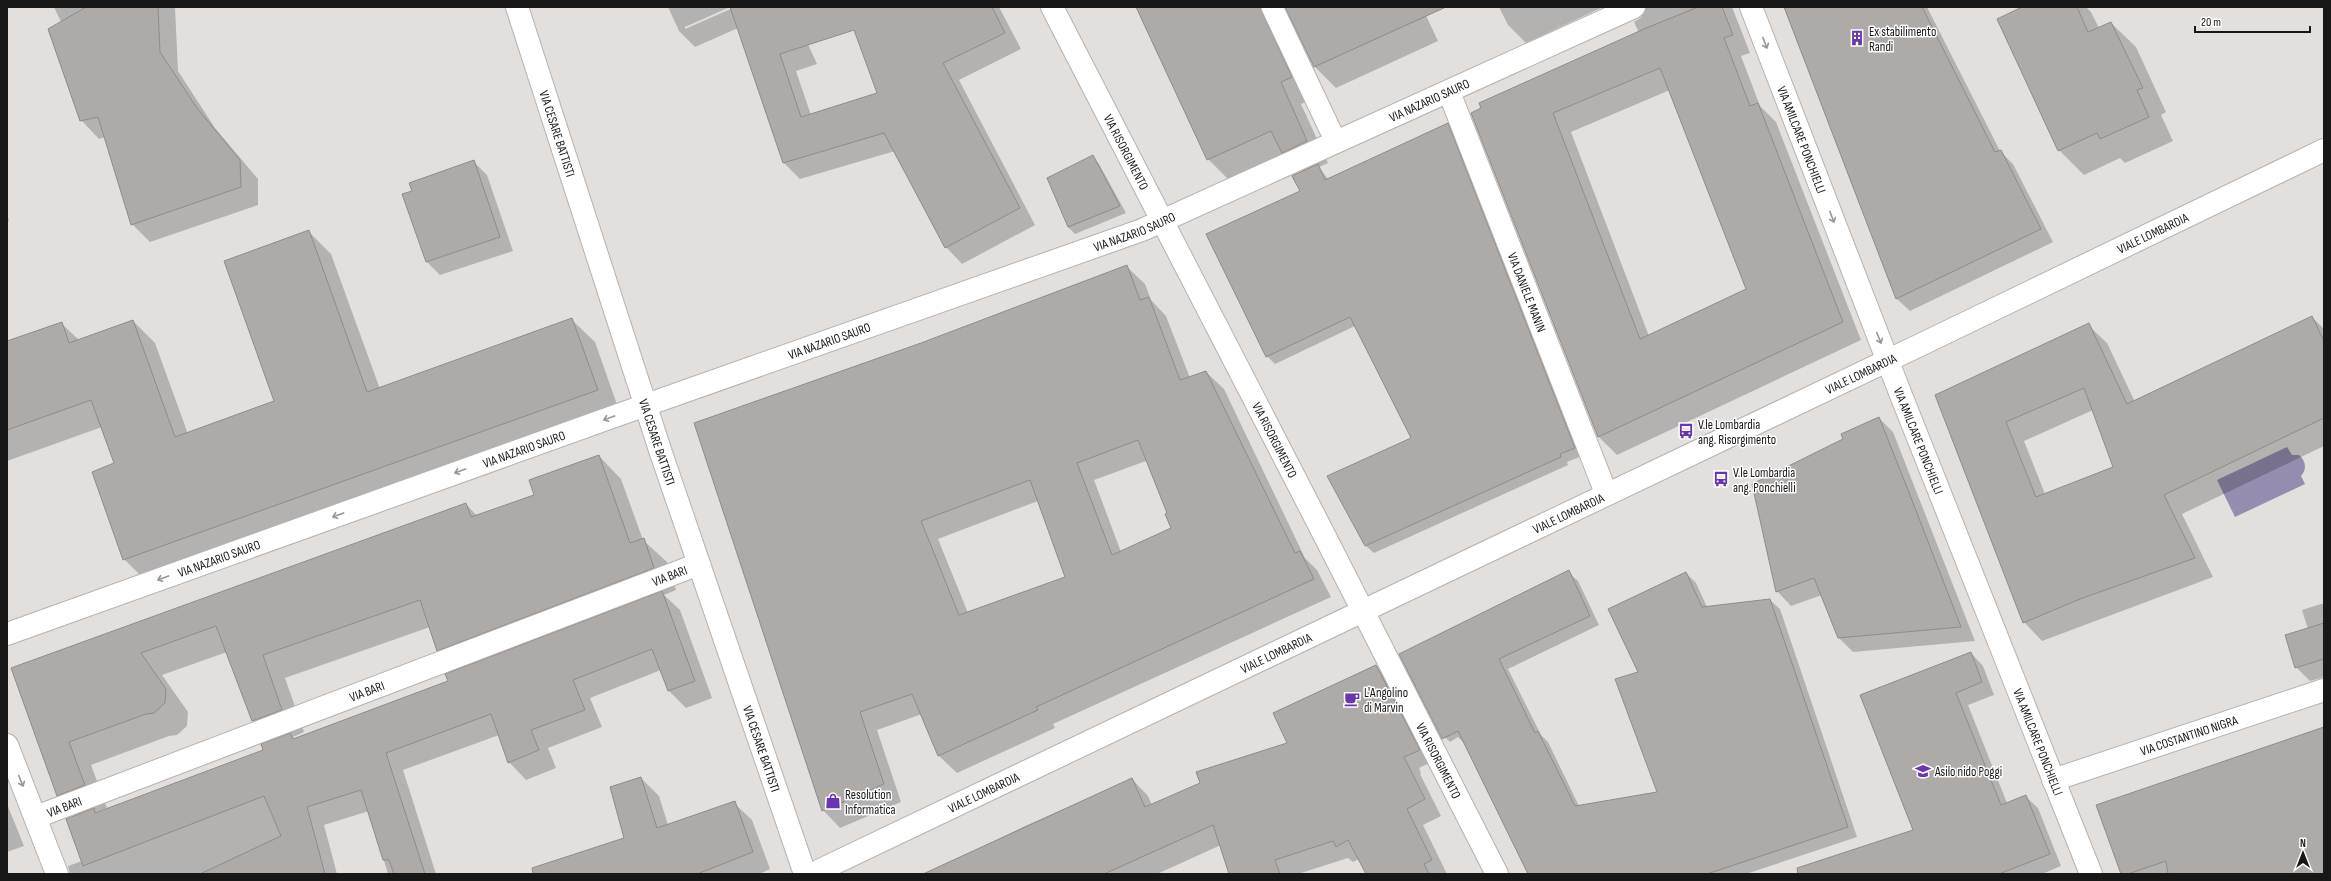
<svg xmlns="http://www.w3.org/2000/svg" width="2331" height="881" viewBox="0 0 2331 881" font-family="'Sofia Sans Condensed',sans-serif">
<rect width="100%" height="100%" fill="#e2dfdd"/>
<path fill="#968caf" d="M 2287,447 L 2292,455 L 2299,455 C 2306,461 2307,469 2301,476 L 2305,484 L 2235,517 L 2217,480 Z"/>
<path fill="#0003" fill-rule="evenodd" d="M 54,7 L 175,7 L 178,71 L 215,128 L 258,179 L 258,205 L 150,242 L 132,224 L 106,137 L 99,139 L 81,120 L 61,22 Z
M 668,7 L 730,7 L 685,27 L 685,29 L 735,7 L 791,7 L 817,64 L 796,71 L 811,115 L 879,94 L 901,7 L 999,7 L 1021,49 L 959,80 L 1035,225 L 962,264 L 946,247 L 895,151 L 800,179 L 783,162 L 738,28 L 695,47 L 679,31 Z
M 1137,7 L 1257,7 L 1262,15 L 1283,36 L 1312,99 L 1301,104 L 1328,163 L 1319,167 L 1328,179 L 1448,124 L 1455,132 L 1582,456 L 1567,462 L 1568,465 L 1374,553 L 1366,546 L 1412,439 L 1355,326 L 1275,364 L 1267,356 L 1301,192 L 1302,172 L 1285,155 L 1229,180 L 1208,159 Z
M 1286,7 L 1422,7 L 1438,41 L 1336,88 L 1315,67 Z
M 1499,7 L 1603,7 L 1526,43 L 1508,25 Z
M 1632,7 L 1732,7 L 1750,53 L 1741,56 L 1760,106 L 1776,122 L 1861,340 L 1617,455 L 1599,437 L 1472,113 L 1639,33 L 1634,22 L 1642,17 ZM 1670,90 L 1748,289 L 1649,336 L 1571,132 Z
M 1785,7 L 1927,7 L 2000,151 L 2013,164 L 2053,242 L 1910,311 L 1897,299 Z
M 2024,7 L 2086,7 L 2091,12 L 2099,28 L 2111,23 L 2136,47 L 2166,112 L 2161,115 L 2173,141 L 2125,163 L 2120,158 L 2084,175 L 2059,150 Z
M 1092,157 L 1099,164 L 1126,213 L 1075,234 L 1068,227 Z
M 474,162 L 487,175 L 513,251 L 440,275 L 426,261 L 413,192 Z
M 7,214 L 9,221 L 7,222 Z
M 309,232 L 331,254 L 380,389 L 572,320 L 595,342 L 620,413 L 147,582 L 124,559 L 115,464 L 102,427 L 7,461 L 7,342 L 61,323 L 79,340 L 133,321 L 155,343 L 188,434 L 275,402 Z
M 1127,267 L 1145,284 L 1151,300 L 1166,316 L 1190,378 L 1206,372 L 1224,389 L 1305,558 L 1317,570 L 1331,597 L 1053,724 L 1055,728 L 957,773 L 939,756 L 922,714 L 877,730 L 901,802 L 840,828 L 823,810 L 921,344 ZM 1146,461 L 1169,514 L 1172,528 L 1121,552 L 1094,480 ZM 1038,501 L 1066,577 L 968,613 L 938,539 Z
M 2312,317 L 2324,329 L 2324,446 L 2182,514 L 2213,577 L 2042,641 L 2024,622 L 1936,395 L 2088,325 L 2107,343 L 2135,402 ZM 2093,410 L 2114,468 L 2045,494 L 2024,441 Z
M 1879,418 L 1893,432 L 1975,641 L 1853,652 L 1839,638 L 1822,595 L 1791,606 L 1777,591 L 1845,440 Z
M 599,456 L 621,479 L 643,540 L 667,562 L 676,590 L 664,595 L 680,610 L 712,698 L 686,708 L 669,691 L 661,670 L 590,698 L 602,727 L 548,748 L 556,768 L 526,780 L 509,762 L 499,735 L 403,770 L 436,874 L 388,874 L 369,811 L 324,825 L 337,874 L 70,874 L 68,866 L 82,861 L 78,815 L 58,795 L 12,669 L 466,504 L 477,516 L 535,495 ZM 430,627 L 438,650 L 458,670 L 449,682 L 295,739 L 293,737 L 304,732 L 285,678 ZM 227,652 L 253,721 L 273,741 L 265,751 L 97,814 L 96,812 L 107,808 L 91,765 L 169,736 L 177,735 L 187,726 L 188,712 L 162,675 Z
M 1568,572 L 1578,581 L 1599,625 L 1508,669 L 1541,735 L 1548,742 L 1579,806 L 1659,793 L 1640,673 L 1686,573 L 1696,583 L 1707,607 L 1770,600 L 1780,609 L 1857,837 L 1746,874 L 1530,874 L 1464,743 L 1458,737 L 1450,742 L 1440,732 Z
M 2324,603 L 2324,677 L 2310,681 L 2296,667 L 2308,629 L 2302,610 Z
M 1971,653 L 1983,666 L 1994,695 L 1968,705 L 2007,803 L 2025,796 L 2038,808 L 2061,866 L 2042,874 L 1837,874 L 1914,831 L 1861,695 Z
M 1376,666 L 1392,682 L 1433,761 L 1419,768 L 1421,773 L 1420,774 L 1441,816 L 1423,825 L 1447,874 L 1367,874 L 1359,859 L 1353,862 L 1348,858 L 1298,874 L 1230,874 L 1221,845 L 1157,874 L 928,874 L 1025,826 L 1132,779 L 1148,796 L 1152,805 L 1289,744 Z
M 2324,728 L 2324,874 L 2124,874 Z
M 641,778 L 659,796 L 668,825 L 734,803 L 752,820 L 770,869 L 759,874 L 538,874 L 626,838 Z
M 7,804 L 24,846 L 7,852 Z"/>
<path fill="#adaaa8" stroke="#8e8b89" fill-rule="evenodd" d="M 86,7 L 158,7 L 160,52 L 197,108 L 240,160 L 241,187 L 131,225 L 98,117 L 80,121 L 48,29 Z
M 730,7 L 992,7 L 1005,33 L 943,63 L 1020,208 L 945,248 L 884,133 L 783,163 ZM 854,30 L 877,93 L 801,117 L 780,54 Z
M 1136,7 L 1260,7 L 1292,77 L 1281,82 L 1307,141 L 1282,153 L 1271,131 L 1207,160 Z
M 1285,7 L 1446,7 L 1314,67 Z
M 1698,7 L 1722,7 L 1733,35 L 1724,38 L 1750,106 L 1758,103 L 1843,322 L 1598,437 L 1471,113 L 1481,108 L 1479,103 L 1644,29 ZM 1660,68 L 1746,289 L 1640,339 L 1553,113 Z
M 1784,7 L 1922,7 L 1995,152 L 2001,150 L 2041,229 L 1896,299 Z
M 2022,7 L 2077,7 L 2088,32 L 2111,22 L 2143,88 L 2137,90 L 2149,117 L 2100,139 L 2097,133 L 2058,151 L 1997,19 Z
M 1448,123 L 1575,448 L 1560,454 L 1561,457 L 1365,546 L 1327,476 L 1411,438 L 1350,317 L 1266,357 L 1206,234 L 1300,191 L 1292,176 L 1318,164 L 1325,180 Z
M 1093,155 L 1120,206 L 1068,227 L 1047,178 Z
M 474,160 L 500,237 L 426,262 L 402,194 L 412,191 L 409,183 Z
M 309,230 L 367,392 L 572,318 L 598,390 L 123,560 L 92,472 L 114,463 L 91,400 L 7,430 L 7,341 L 62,322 L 69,343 L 133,320 L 175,437 L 274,401 L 224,261 Z
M 1127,265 L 1140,300 L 1149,297 L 1180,380 L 1206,371 L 1295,553 L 1300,551 L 1314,579 L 1036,707 L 1038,710 L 938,756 L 912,694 L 860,712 L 884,784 L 822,811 L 694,423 L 921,343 ZM 1138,440 L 1167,513 L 1165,514 L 1171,528 L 1112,555 L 1077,463 ZM 1030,480 L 1065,577 L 959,615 L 921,521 Z
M 2312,316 L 2324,341 L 2324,418 L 2164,495 L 2195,558 L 2080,599 L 2023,623 L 1935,395 L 2089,323 L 2127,404 ZM 2084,388 L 2113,467 L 2036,497 L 2006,422 Z
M 1879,417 L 1910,495 L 1961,627 L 1838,638 L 1814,578 L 1776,592 L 1752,484 L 1843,439 L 1841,434 Z
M 599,455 L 630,543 L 644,538 L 654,568 L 437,651 L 420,600 L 263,655 L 282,710 L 252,721 L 216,626 L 141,653 L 166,689 L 165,703 L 154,713 L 146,714 L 69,742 L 85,785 L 57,796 L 11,668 L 466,503 L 471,517 L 534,495 L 529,480 Z
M 1569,570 L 1590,616 L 1499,659 L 1535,733 L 1538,731 L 1575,806 L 1657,792 L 1615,679 L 1638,672 L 1608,609 L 1686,572 L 1702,607 L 1770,599 L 1848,827 L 1707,874 L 1528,874 L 1458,731 L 1442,739 L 1399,654 Z
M 662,591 L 695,681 L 668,691 L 652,649 L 573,680 L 585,710 L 531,730 L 539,750 L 508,763 L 491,714 L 386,753 L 425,874 L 394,874 L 389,860 L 383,860 L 361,790 L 307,807 L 325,874 L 200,874 L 281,836 L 264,796 L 83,866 L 66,819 L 94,808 L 95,813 L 263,750 L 261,744 L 290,733 L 293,739 L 448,681 L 445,674 Z
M 2324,623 L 2324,659 L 2295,668 L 2285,635 Z
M 1971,652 L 1982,682 L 1956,693 L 2001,805 L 2026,795 L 2050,854 L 1999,874 L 1798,874 L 1797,868 L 1913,830 L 1860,695 Z
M 1376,665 L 1420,750 L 1404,757 L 1425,799 L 1407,809 L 1432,860 L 1424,864 L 1429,874 L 1366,874 L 1348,840 L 1336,847 L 1333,841 L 1275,860 L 1280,874 L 1229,874 L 1213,825 L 1104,874 L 923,874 L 1132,778 L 1145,807 L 1200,783 L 1196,772 L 1287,743 L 1273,713 Z
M 2324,727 L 2324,874 L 2168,874 L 2166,861 L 2128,874 L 2121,874 L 2096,805 Z
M 641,777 L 657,828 L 735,801 L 753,852 L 697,874 L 533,874 L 532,868 L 624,838 L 610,787 Z"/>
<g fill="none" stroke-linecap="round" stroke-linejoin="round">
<defs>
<path id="service" d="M 1272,7 L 1336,142"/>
<g id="minor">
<path id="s1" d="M 517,7 L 661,453 L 805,874"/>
<path id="s2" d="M 1052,7 L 1315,517 L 1497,874"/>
<path id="s3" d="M 1751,7 L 1899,390 L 2091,874"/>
<path id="s4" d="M 1449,92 L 1606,493"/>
<path id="s5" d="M 7,634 L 615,416 L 1142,230 L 1634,7"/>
<path d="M 7,745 L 57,874"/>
<path id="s6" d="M 2053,780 L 2324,690"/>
<path id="s7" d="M 36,817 L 699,564"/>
</g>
<g id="tertiary">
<path id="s8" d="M 812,874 L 1918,346 L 2324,150"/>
</g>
</defs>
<use href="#service" stroke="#b5b2b0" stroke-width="23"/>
<use href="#minor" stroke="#b5b2b0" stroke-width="24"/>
<use href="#tertiary" stroke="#b5b2b0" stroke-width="24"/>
<use href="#service" stroke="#fff" stroke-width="21"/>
<use href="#minor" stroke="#fff" stroke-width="22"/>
<use href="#tertiary" stroke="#fff" stroke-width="22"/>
</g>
<defs><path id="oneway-shaft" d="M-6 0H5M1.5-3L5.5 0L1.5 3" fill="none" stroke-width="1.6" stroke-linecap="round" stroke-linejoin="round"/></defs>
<g stroke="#979797">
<use href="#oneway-shaft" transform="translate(1765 43) rotate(69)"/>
<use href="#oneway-shaft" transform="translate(1832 217) rotate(69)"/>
<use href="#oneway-shaft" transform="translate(1879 338) rotate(68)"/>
<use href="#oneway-shaft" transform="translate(609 418) rotate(160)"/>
<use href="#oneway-shaft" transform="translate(460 471) rotate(160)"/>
<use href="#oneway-shaft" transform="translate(338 515) rotate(160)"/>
<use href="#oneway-shaft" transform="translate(163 578) rotate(160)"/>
<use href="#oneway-shaft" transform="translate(21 781) rotate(68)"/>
</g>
<defs>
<symbol id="building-bare" viewBox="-9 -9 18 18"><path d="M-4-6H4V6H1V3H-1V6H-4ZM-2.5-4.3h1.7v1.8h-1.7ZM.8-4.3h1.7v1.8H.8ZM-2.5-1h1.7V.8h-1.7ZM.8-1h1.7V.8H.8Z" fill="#6936ad" stroke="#fff" stroke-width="2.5" paint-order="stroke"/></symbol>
<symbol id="bus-bare" viewBox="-9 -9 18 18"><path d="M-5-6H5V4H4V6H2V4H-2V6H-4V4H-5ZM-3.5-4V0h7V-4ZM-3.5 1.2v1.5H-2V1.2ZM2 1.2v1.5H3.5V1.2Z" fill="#6936ad" stroke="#fff" stroke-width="2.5" paint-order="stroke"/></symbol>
<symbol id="cafe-bare" viewBox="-9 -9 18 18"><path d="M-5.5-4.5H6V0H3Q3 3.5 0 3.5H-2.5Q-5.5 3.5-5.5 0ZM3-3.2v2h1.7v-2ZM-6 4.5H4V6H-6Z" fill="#6936ad" stroke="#fff" stroke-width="2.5" paint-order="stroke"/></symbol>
<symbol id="school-bare" viewBox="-9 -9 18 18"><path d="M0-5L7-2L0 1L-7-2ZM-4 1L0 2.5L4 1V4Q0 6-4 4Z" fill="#6936ad" stroke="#fff" stroke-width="2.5" paint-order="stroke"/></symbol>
<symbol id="shop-bare" viewBox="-9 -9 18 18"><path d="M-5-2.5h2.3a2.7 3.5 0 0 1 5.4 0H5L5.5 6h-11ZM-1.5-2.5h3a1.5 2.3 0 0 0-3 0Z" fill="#6936ad" stroke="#fff" stroke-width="2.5" paint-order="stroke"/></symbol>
</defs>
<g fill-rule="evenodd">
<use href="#building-bare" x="1846" y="27" width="22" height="22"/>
<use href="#bus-bare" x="1675" y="420" width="22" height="22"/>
<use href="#bus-bare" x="1710" y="468" width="22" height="22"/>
<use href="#cafe-bare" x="1341" y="688" width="22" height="22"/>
<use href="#school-bare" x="1912" y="760" width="22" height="22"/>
<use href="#shop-bare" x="822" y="790" width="22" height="22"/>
</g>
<g text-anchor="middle" stroke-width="3" stroke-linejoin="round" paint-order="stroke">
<g font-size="13" fill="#181717" stroke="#fff" text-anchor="start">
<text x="1869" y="36">Ex stabilimento<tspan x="1869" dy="15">Randi</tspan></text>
<text x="1698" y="429">V.le Lombardia<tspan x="1698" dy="15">ang. Risorgimento</tspan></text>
<text x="1733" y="477">V.le Lombardia<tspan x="1733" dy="15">ang. Ponchielli</tspan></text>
<text x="1364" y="697">L'Angolino<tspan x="1364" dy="15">di Marvin</tspan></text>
<text x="1935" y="776">Asilo nido Poggi</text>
<text x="845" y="799">Resolution<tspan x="845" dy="15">Informatica</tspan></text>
</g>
<g font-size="13" fill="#181717" stroke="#fff">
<text dy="5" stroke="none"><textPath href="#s5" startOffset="1520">VIA NAZARIO SAURO</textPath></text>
<text dy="5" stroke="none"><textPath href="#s1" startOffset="133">VIA CESARE BATTISTI</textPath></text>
<text dy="5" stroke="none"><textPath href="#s3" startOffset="142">VIA AMILCARE PONCHIELLI</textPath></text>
<text dy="5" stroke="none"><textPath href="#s2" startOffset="163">VIA RISORGIMENTO</textPath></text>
<text dy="5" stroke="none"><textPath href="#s5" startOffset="1197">VIA NAZARIO SAURO</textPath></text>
<text dy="5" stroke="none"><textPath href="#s8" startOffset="1486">VIALE LOMBARDIA</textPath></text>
<text dy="5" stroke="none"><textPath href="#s4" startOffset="215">VIA DANIELE MANIN</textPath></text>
<text dy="5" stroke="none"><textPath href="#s5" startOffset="873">VIA NAZARIO SAURO</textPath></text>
<text dy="5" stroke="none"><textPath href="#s8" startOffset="1162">VIALE LOMBARDIA</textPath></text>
<text dy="5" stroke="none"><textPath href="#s2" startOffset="487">VIA RISORGIMENTO</textPath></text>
<text dy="5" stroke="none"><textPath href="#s3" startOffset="465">VIA AMILCARE PONCHIELLI</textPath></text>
<text dy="5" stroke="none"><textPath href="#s1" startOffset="457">VIA CESARE BATTISTI</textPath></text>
<text dy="5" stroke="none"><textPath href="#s5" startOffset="549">VIA NAZARIO SAURO</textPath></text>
<text dy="5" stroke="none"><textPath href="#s8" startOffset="838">VIALE LOMBARDIA</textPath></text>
<text dy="5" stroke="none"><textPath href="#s5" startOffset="225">VIA NAZARIO SAURO</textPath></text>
<text dy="5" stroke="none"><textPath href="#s7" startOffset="678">VIA BARI</textPath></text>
<text dy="5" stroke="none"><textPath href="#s8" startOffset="514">VIALE LOMBARDIA</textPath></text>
<text dy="5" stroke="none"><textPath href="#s7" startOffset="354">VIA BARI</textPath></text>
<text dy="5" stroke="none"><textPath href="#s6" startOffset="143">VIA COSTANTINO NIGRA</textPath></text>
<text dy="5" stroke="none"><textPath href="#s3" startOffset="789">VIA AMILCARE PONCHIELLI</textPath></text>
<text dy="5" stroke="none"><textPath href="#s1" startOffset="781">VIA CESARE BATTISTI</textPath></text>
<text dy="5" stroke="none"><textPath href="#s2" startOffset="847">VIA RISORGIMENTO</textPath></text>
<text dy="5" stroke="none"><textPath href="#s8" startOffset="190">VIALE LOMBARDIA</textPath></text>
<text dy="5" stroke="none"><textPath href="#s7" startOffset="30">VIA BARI</textPath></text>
</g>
</g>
<rect width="2331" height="881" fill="none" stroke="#181717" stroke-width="16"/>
<g transform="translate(2303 853)" stroke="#ffffff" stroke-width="3" paint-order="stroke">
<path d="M0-3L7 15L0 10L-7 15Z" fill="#181717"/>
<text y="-6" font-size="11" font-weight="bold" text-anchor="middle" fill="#181717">N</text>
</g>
<path d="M2195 26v6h115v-6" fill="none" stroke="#181717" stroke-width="2"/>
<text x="2201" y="26" font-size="12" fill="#181717" stroke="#ffffff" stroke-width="3" paint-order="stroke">20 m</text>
</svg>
